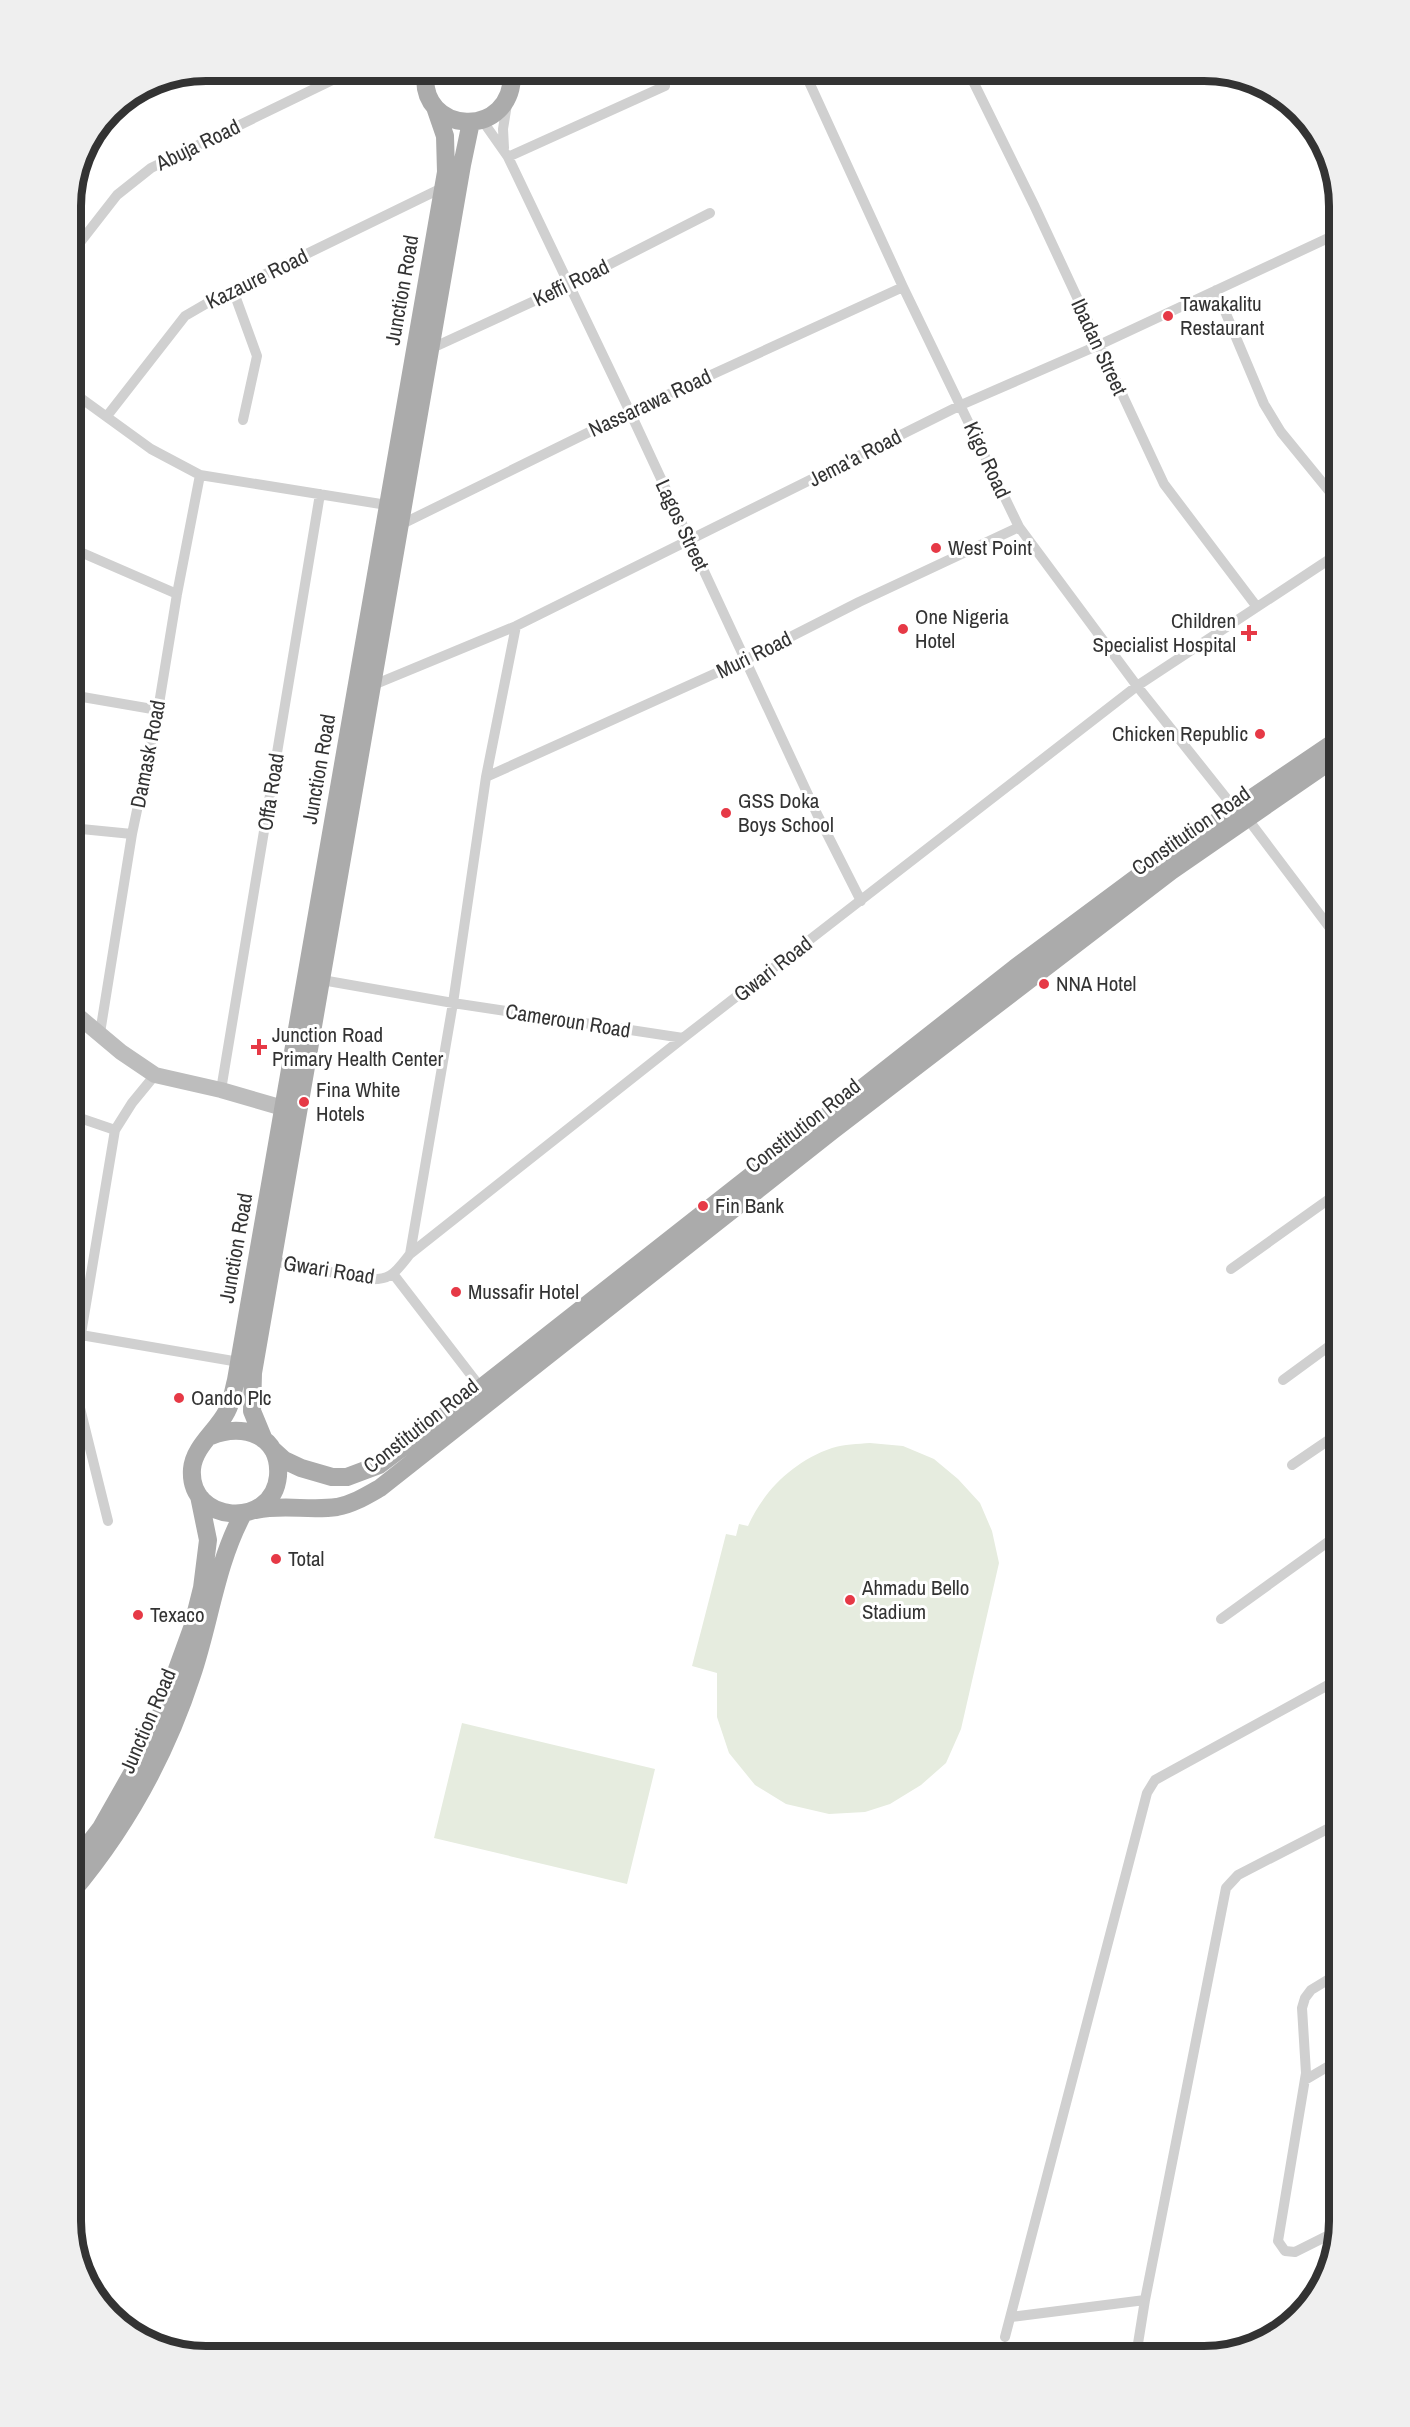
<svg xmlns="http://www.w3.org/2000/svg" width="1410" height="2427" viewBox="0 0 1410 2427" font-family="'Archivo Narrow',sans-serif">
<rect width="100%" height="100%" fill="#fff"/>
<path fill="#e6ecdf" d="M 870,1443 L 903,1446 L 934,1459 L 958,1479 L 980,1503 L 992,1531 L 999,1563 L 961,1729 L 946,1763 L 921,1785 L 890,1804 L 865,1812 L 829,1814 L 786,1804 L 755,1785 L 729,1753 L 717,1717 L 717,1673 L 692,1666 L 726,1534 L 736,1536 L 739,1524 L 748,1526 C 764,1490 794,1461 832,1448 C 844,1444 858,1444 870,1443 Z
M 462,1723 L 655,1769 L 627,1884 L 434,1838 Z"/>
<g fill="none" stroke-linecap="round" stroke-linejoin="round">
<path stroke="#d0d0d0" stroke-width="10" d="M 804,71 L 903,287 L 1019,527 L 1137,686 L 1235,809
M 968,71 L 1034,205 L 1164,484 L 1257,607
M 482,120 L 508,157 L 630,412 L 817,814 L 861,901
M 1323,143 L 1327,154
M 504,148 L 503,129 L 507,104
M 508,157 L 665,86
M 71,254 L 117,195 L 151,168 L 351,71
M 233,290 L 257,356 L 243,420
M 1216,290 L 1264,404 L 1281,432 L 1339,503
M 430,349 L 569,285 L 710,213
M 71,391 L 151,449 L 200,475 L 387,505
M 107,416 L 185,316 L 216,298 L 444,187
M 400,525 L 630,412 L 903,287
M 71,548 L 177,594
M 371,686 L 516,626 L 961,405 L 1099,345 L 1339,233
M 71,695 L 158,710
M 486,777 L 745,660 L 859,602 L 1019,527
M 1247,818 L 1339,940
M 71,828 L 132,834
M 322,980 L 453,1003 L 683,1038
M 100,1033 L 132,834 L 158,710 L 177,594 L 200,475
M 221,1090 L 320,494
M 71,1115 L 115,1130
M 410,1254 L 453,1003 L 486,777 L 516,626
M 273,1261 L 366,1279 C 391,1281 395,1273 410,1254 L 683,1038 L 1137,686 L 1339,553
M 1231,1269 L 1339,1192
M 394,1275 L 481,1388
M 81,1335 L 239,1362
M 1283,1380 L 1339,1339
M 1292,1465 L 1339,1433
M 108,1521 L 79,1404 L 75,1370 L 115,1130 L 132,1103 L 155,1075
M 1221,1619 L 1339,1534
M 1305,2080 L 1339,2060
M 1337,2231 L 1295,2252 L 1285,2251 L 1278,2241 L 1306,2073 L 1302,2008 L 1305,1998 L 1311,1990 L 1339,1973
M 1011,2317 L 1145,2300
M 1005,2337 L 1147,1793 L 1155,1780 L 1339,1679
M 1136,2356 L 1145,2300 L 1226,1888 L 1238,1875 L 1339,1823"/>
<path stroke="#bdbdbd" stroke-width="16" d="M 71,1010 L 121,1052 L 155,1075 L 221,1090 L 283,1108"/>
<path stroke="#ababab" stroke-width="18" d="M 426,71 C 416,135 515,142 512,71
M 211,1436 C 244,1422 281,1436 278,1476 C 273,1530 188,1524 192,1469 C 194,1446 217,1431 227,1411 C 232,1402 233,1391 236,1380 L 446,172 L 445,136 L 435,107
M 264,1440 L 252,1411 L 253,1373 L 462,165 L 471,122
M 273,1450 L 284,1460 L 301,1468 L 332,1477 L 347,1477 L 379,1465 L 481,1388 L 1015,968 L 1163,858 L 1339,739
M 256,1510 C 283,1504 310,1511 337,1507 C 353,1504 366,1496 380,1488 L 832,1131 L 1171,871 L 1339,755
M 71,1867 L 101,1828 L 152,1738 L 192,1628 L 202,1588 L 208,1540 L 199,1496
M 71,1893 C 125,1829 166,1755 192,1675 C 210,1622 216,1564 243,1514"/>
</g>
<g fill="#e63946" stroke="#fff" stroke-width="2">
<circle cx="1168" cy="316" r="6"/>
<circle cx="936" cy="548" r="6"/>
<circle cx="903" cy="629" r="6"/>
<path d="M1246 624h6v6h6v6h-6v6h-6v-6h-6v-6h6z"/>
<circle cx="1260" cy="734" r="6"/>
<circle cx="726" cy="813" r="6"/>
<circle cx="1044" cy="984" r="6"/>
<path d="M256 1038h6v6h6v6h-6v6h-6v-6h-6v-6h6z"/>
<circle cx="304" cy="1102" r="6"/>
<circle cx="703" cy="1206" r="6"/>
<circle cx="456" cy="1292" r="6"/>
<circle cx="179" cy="1398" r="6"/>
<circle cx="276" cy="1559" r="6"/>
<circle cx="850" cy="1600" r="6"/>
<circle cx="138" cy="1615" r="6"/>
</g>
<g text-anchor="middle" stroke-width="6" stroke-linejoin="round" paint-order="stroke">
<g font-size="21" fill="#333" stroke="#fff">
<text transform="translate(198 145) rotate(-26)" y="7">Abuja Road</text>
<text transform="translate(257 279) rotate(-26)" y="7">Kazaure Road</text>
<text transform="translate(571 283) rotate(-26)" y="7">Keffi Road</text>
<text transform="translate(402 290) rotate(-80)" y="7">Junction Road</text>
<text transform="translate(1099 347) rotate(65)" y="7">Ibadan Street</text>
<text transform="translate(650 403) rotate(-25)" y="7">Nassarawa Road</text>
<text transform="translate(855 458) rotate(-27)" y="7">Jema'a Road</text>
<text transform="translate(987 460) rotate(65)" y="7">Kigo Road</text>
<text transform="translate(682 525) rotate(65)" y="7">Lagos Street</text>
<text transform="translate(754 655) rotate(-26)" y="7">Muri Road</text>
<text transform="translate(148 754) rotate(-79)" y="7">Damask Road</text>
<text transform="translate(319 769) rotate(-80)" y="7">Junction Road</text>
<text transform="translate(271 792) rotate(-81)" y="7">Offa Road</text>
<text transform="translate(1191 831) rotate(-35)" y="7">Constitution Road</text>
<text transform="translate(773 969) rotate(-38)" y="7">Gwari Road</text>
<text transform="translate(568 1021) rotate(9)" y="7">Cameroun Road</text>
<text transform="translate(803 1126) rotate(-38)" y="7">Constitution Road</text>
<text transform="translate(236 1248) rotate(-80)" y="7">Junction Road</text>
<text transform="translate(329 1270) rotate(9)" y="7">Gwari Road</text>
<text transform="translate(421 1426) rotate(-38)" y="7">Constitution Road</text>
<text transform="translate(148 1721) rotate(-67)" y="7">Junction Road</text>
</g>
<g font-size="21" fill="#333" stroke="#fff" text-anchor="start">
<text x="1180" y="311">Tawakalitu<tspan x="1180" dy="24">Restaurant</tspan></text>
<text x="948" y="555">West Point</text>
<text x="915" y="624">One Nigeria<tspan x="915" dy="24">Hotel</tspan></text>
<text x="1236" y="628" text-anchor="end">Children<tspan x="1236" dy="24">Specialist Hospital</tspan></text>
<text x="1248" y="741" text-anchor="end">Chicken Republic</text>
<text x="738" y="808">GSS Doka<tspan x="738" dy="24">Boys School</tspan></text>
<text x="1056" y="991">NNA Hotel</text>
<text x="272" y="1042">Junction Road<tspan x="272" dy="24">Primary Health Center</tspan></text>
<text x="316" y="1097">Fina White<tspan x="316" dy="24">Hotels</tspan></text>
<text x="715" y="1213">Fin Bank</text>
<text x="468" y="1299">Mussafir Hotel</text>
<text x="191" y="1405">Oando Plc</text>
<text x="288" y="1566">Total</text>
<text x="862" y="1595">Ahmadu Bello<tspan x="862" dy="24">Stadium</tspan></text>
<text x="150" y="1622">Texaco</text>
</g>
</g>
<path d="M0 0H1410V2427H0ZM206 81H1204A125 125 0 0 1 1329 206V2221A125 125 0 0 1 1204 2346H206A125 125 0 0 1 81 2221V206A125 125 0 0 1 206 81Z" fill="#efefef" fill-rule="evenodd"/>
<path fill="none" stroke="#333" stroke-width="8" d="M206 81H1204A125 125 0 0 1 1329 206V2221A125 125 0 0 1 1204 2346H206A125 125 0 0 1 81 2221V206A125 125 0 0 1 206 81Z"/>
</svg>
